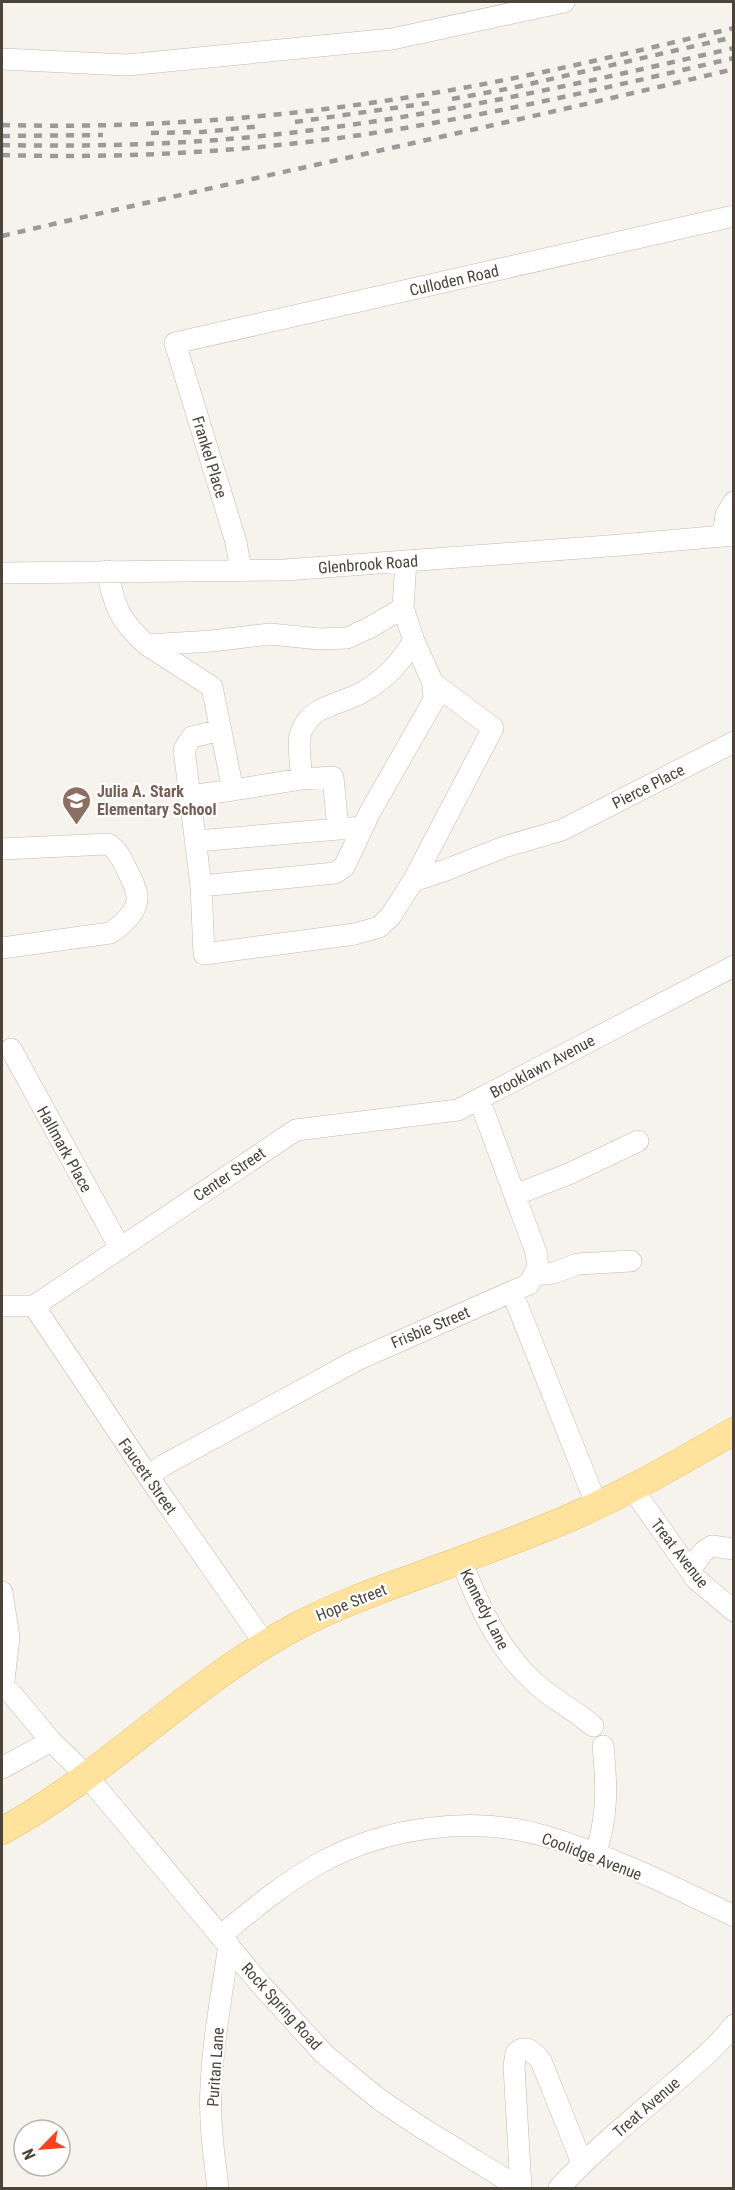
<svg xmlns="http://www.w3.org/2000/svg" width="735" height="2190" viewBox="0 0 735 2190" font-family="'Roboto Condensed',sans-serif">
<rect width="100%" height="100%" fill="#f6f3ec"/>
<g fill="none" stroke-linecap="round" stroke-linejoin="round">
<defs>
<path id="minor" d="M 2,59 L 127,65 L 392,39 L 564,2
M 723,536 L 726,515 L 734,502
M 107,571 C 115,608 119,620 147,645 L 212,641 L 270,634 L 320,639 L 347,638 L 369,628 L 403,608 L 406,561
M 241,571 L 236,542 L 175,343 L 734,216
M 2,573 L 285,570 L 621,545 L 734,535
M 147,645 L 212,687 L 233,790 L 302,779 C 301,767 297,742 301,732 C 311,705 339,705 361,693 C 387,678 398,665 414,641 L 403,608
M 221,730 L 192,737 L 184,749 L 201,886 L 335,873 L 344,867 L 370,812 L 434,700 L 433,683 L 414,641
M 302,779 L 333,777 L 338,829
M 190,796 L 233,790
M 196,841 L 363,827
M 2,849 L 108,844 C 118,850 122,860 127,870 C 131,879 137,888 137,897 C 138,912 121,926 110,933 L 2,948
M 413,881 L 493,728 L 433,683
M 201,886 L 204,954 L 355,934 L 379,927 L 390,917 L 413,881 L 446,870 L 504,847 L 562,830 L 734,742
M 11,1049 L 120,1248
M 515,1195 L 571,1173 L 638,1141
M 534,1275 L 553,1273 L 578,1264 L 631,1261
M 512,1292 L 597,1506
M 2,1306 L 34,1306 L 296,1130 L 458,1110 L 734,966
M 34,1306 L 148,1476 L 265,1644
M 148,1476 L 164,1465 L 357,1360 L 529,1284 L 538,1267 L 536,1252 L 479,1099
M 632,1488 L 696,1579 L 734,1611
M 461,1560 C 478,1604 498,1649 534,1682 C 552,1699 575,1710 593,1726
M 690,1570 L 703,1552 L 712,1546 L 734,1549
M 2,1592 L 9,1637 L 3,1689
M 2,1688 L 11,1693 L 51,1741 L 87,1776 L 262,1986 L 324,2054 L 380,2100 L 422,2128 L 520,2188
M 2,1768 L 51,1741
M 595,1855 C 608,1818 607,1785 603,1746
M 220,1936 C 252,1910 284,1883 320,1863 C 385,1827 473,1815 545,1836 C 609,1855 674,1887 734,1916
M 218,2188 C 214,2155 209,2121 211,2087 C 213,2040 222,1992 229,1945
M 521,2188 L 514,2066 L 516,2053 C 526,2043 534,2053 541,2061 L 582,2163
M 559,2188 C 594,2150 635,2117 674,2083 C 695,2065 717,2047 734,2025"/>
<path id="major" d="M 2,1831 C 108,1773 192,1681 299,1625 C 333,1607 368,1594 404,1581 C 449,1564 495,1548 540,1530 C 608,1504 670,1468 734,1431"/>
</defs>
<use href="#minor" stroke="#c2bbae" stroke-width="22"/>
<use href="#major" stroke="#e6c16a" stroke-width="28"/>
<use href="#minor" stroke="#fff" stroke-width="21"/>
<use href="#major" stroke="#ffe39c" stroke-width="27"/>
<path stroke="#9a9a9a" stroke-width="4.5" stroke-dasharray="8 8" stroke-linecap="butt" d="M 452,99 L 512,88 L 734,37
M 295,122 L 429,103
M 2,125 C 149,129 295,117 440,92 C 539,75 637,51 734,28
M 151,133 L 202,132 L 262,126
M 2,136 L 103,135
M 2,145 C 103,147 205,144 305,131 C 450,113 592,81 734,48
M 2,155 C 130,159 260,151 387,131 C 503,112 619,85 734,58
M 2,236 C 245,179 490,128 734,69"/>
</g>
<defs>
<symbol id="school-pin" viewBox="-11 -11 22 30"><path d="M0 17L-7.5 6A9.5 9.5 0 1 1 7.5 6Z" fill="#8d6e63" stroke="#fff"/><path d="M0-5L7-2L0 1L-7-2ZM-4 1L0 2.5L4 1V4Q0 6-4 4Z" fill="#fff"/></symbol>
</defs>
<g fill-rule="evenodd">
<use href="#school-pin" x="60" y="784" width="33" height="45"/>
</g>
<g text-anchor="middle" stroke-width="4.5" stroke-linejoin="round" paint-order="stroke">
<g font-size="16" fill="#4b4439" stroke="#fff">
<text transform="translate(454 280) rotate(-13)" y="6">Culloden Road</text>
<text transform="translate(210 457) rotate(73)" y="6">Frankel Place</text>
<text transform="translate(368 564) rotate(-4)" y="6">Glenbrook Road</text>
<text transform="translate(648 786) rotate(-27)" y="6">Pierce Place</text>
<text transform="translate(542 1066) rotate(-28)" y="6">Brooklawn Avenue</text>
<text transform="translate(65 1149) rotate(61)" y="6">Hallmark Place</text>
<text transform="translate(229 1174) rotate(-34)" y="6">Center Street</text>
<text transform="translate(430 1327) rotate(-23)" y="6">Frisbie Street</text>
<text transform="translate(148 1476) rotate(55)" y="6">Faucett Street</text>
<text transform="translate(680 1553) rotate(52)" y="6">Treat Avenue</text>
<text transform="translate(351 1602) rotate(-22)" y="6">Hope Street</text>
<text transform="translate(485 1609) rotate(63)" y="6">Kennedy Lane</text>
<text transform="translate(592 1856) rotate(21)" y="6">Coolidge Avenue</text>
<text transform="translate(282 2006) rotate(48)" y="6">Rock Spring Road</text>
<text transform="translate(215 2067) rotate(-86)" y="6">Puritan Lane</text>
<text transform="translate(646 2107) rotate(-41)" y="6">Treat Avenue</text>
</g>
<g font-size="16" font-weight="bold" fill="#785e54" stroke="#fff" text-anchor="start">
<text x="97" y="797">Julia A. Stark<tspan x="97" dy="18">Elementary School</tspan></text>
</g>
</g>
<rect width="735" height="2190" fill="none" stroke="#4b4439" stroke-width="6"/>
<g transform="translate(42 2148) rotate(245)"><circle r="28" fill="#ffffff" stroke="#b7b4b0" stroke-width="1.5"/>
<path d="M0-4.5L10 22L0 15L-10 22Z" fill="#fc3f1d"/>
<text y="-9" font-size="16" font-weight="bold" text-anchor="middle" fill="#4b4439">N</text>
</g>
</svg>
